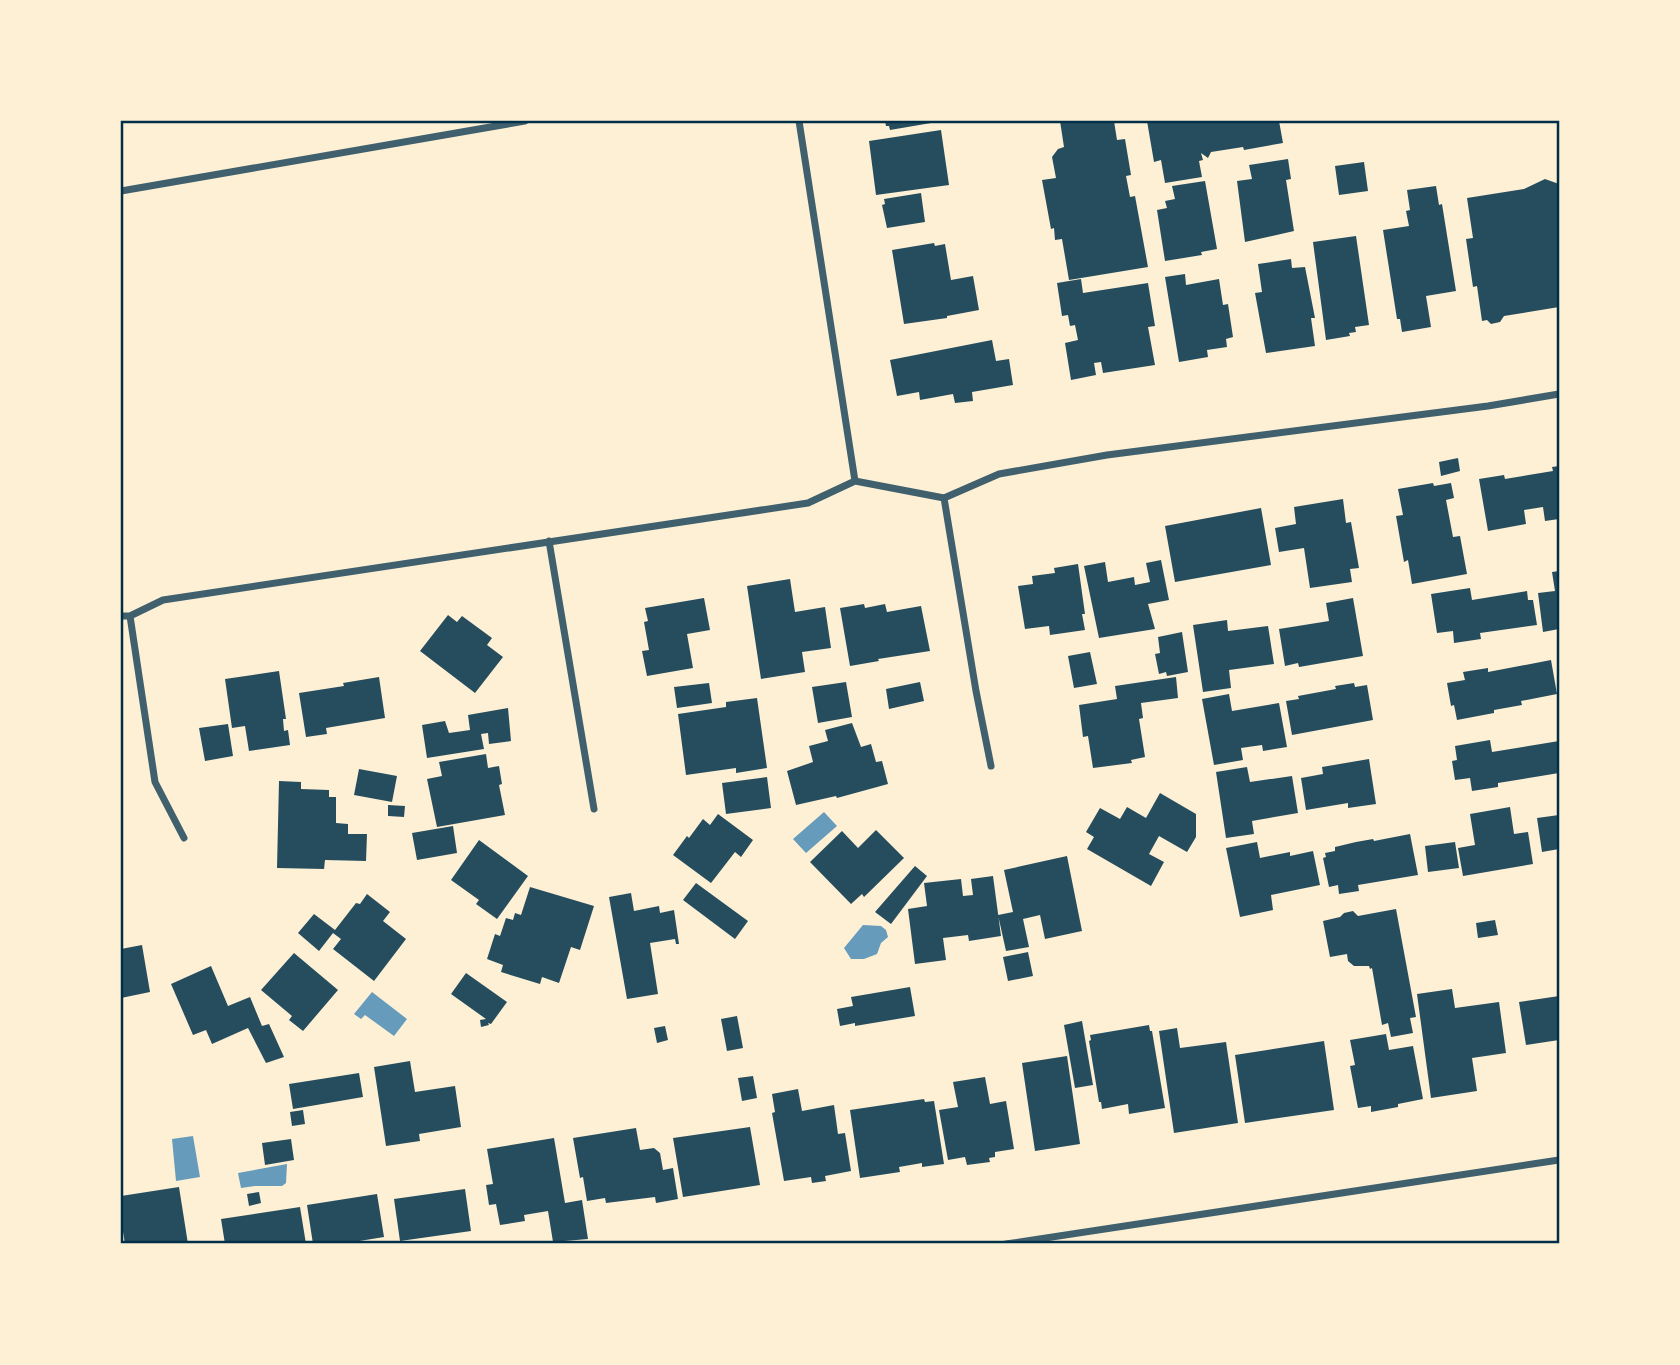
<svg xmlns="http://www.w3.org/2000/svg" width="1680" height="1365" viewBox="0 0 1680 1365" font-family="Rubik,sans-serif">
<rect width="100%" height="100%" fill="#fdf0d5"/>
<path fill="#669bbc" d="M 824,812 L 837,826 L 806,853 L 793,839 Z
M 863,925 L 881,926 L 886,930 L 888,937 L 881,943 L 877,954 L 864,959 L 851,959 L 844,948 Z
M 372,992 L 407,1019 L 394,1036 L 365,1015 L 361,1019 L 354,1014 Z
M 193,1136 L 200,1177 L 176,1181 L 172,1139 Z
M 287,1164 L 286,1183 L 282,1186 L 255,1186 L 241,1188 L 238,1173 Z"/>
<path fill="#264d5e" d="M 885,121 L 931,121 L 931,123 L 890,130 L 889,126 L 886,126 Z
M 1060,121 L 1114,121 L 1117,140 L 1125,139 L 1131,175 L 1126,176 L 1130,197 L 1135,196 L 1148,267 L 1069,280 L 1062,239 L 1055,240 L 1054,228 L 1051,229 L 1042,180 L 1056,178 L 1052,157 L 1058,149 L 1064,147 Z
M 1147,121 L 1279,121 L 1283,143 L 1244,150 L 1243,147 L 1211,152 L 1208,158 L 1201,153 L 1203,160 L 1199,161 L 1202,177 L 1165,183 L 1161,160 L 1154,162 Z
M 941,130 L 949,185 L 876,195 L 869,141 Z
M 1288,159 L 1291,179 L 1286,180 L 1294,231 L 1245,242 L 1237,181 L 1252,179 L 1249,165 Z
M 1364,162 L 1368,191 L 1339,195 L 1335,166 Z
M 1545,179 L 1559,184 L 1559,307 L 1504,316 L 1500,322 L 1491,324 L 1487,320 L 1482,321 L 1477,286 L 1473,287 L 1466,239 L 1473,238 L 1467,198 L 1524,189 Z
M 1205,181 L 1217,249 L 1201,252 L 1202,255 L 1165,261 L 1157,210 L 1167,208 L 1165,201 L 1175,199 L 1172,186 Z
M 1436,186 L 1439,205 L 1442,204 L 1456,291 L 1426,296 L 1431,327 L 1402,332 L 1400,319 L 1397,319 L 1383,230 L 1409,226 L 1406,211 L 1410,210 L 1407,190 Z
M 921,193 L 925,222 L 887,228 L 882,205 L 885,204 L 884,199 Z
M 1356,236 L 1369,325 L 1355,327 L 1356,332 L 1349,333 L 1350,336 L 1326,340 L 1313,242 Z
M 934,243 L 935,246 L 945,244 L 951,280 L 973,276 L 979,310 L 947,316 L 947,318 L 904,324 L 892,250 Z
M 1291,259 L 1292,268 L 1305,267 L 1315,318 L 1311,318 L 1315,346 L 1266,353 L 1255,293 L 1262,292 L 1258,264 Z
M 1185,274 L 1186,285 L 1219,279 L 1223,305 L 1228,304 L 1233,337 L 1226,339 L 1227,347 L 1207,350 L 1208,357 L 1179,362 L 1165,277 Z
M 1081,279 L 1083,293 L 1148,283 L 1155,326 L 1148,327 L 1155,365 L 1103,373 L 1101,362 L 1094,363 L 1096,375 L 1071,380 L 1065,343 L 1078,340 L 1075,325 L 1070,326 L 1068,315 L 1062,316 L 1057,283 Z
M 992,340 L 996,361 L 1009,359 L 1013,385 L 972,392 L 973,401 L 955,403 L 953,394 L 920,400 L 919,392 L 897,396 L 890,360 Z
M 1458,458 L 1460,471 L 1441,476 L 1439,462 Z
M 1559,466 L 1559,519 L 1545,521 L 1543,507 L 1524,510 L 1526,524 L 1488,531 L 1479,479 L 1504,475 L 1505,479 L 1553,471 L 1552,467 Z
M 1433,483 L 1434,486 L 1451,483 L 1454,498 L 1446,500 L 1453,537 L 1460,536 L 1467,574 L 1412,584 L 1408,560 L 1404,562 L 1396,516 L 1403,515 L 1398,489 Z
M 1343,499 L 1346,523 L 1351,522 L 1359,568 L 1350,569 L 1352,582 L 1310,588 L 1304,548 L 1279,552 L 1275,528 L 1296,524 L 1294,507 Z
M 1261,508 L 1271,565 L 1175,582 L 1165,526 Z
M 1161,560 L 1169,600 L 1148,604 L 1155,629 L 1099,638 L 1084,566 L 1105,562 L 1108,582 L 1134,577 L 1135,585 L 1150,582 L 1146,563 Z
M 1078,564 L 1085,614 L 1082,614 L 1085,630 L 1050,635 L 1049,626 L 1025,629 L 1018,586 L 1033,584 L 1032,576 L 1055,573 L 1054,568 Z
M 1559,571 L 1559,629 L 1543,632 L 1538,593 L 1555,591 L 1552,572 Z
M 790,579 L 795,612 L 825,607 L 831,648 L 802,652 L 805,672 L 761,679 L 747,586 Z
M 1470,588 L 1472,600 L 1527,591 L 1528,600 L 1533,600 L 1537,625 L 1480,633 L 1481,639 L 1454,643 L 1453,631 L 1437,633 L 1431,594 Z
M 704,598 L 710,630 L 687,634 L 693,668 L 647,676 L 642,651 L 649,650 L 644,622 L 648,621 L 645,608 Z
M 1353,598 L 1363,656 L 1299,667 L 1298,663 L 1285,666 L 1279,629 L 1329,621 L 1326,603 Z
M 864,604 L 865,608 L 885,604 L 887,612 L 921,606 L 930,651 L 878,659 L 879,661 L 850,666 L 840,608 Z
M 448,615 L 457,622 L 462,616 L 492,638 L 487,645 L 503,657 L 475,693 L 420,651 Z
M 1227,620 L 1228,631 L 1268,626 L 1274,664 L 1229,670 L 1231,688 L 1203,692 L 1193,625 Z
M 1182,632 L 1188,672 L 1167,676 L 1166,672 L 1159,674 L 1155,654 L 1160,653 L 1158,637 Z
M 1090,652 L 1097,684 L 1074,688 L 1068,656 Z
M 1551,660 L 1557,694 L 1521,701 L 1522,705 L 1494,710 L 1494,713 L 1457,720 L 1454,705 L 1451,706 L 1447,683 L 1465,680 L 1463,672 L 1488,668 L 1488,672 Z
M 279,671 L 286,719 L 283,719 L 284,731 L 288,730 L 290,745 L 249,751 L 245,726 L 232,728 L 225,679 Z
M 379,677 L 385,718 L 326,728 L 327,734 L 306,737 L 299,693 L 344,686 L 343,683 Z
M 1176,677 L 1178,698 L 1141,703 L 1143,718 L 1139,719 L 1145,757 L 1131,760 L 1132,763 L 1093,768 L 1088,736 L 1083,737 L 1079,705 L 1117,699 L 1115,686 Z
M 846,682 L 852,717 L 818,723 L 812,687 Z
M 920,682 L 924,701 L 889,709 L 886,689 Z
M 709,683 L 712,703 L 677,708 L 674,687 Z
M 1354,683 L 1355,687 L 1367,685 L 1373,720 L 1292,735 L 1286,701 L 1299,699 L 1298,696 L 1336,689 L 1335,686 Z
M 1229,694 L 1232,711 L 1279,703 L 1287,747 L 1263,751 L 1262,745 L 1241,748 L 1243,760 L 1214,765 L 1202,699 Z
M 757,698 L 767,768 L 736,773 L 736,768 L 686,775 L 678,714 L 726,707 L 726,702 Z
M 508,708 L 511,741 L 489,744 L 488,733 L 481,734 L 484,749 L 427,758 L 422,725 L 445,721 L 449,733 L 470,730 L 468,715 Z
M 852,723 L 861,747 L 871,744 L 876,762 L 882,761 L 888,784 L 837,798 L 836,796 L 796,805 L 787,771 L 813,762 L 809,746 L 828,741 L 825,730 Z
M 228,724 L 233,756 L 205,761 L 199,728 Z
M 1490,740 L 1492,752 L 1559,741 L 1559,773 L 1498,783 L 1498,787 L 1472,791 L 1470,778 L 1455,780 L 1452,761 L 1457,760 L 1455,746 Z
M 486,754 L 488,768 L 499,766 L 502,784 L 499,785 L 505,815 L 437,827 L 427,779 L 442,776 L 439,762 Z
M 1369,759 L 1376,804 L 1348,808 L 1348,803 L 1306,810 L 1301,778 L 1323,774 L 1322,767 Z
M 1247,767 L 1250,782 L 1292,776 L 1298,813 L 1252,821 L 1254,834 L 1226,838 L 1216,772 Z
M 359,769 L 397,776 L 392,802 L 354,795 Z
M 767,777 L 771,808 L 726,814 L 722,783 Z
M 279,781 L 301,782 L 301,789 L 329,790 L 329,797 L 336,797 L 336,823 L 348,824 L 348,834 L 367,834 L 366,861 L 325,860 L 324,869 L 277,868 Z
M 1160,793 L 1196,814 L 1196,837 L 1187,852 L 1159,836 L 1149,854 L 1164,862 L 1151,886 L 1087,849 L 1094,837 L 1086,832 L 1100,808 L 1120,819 L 1127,807 L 1146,818 Z
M 388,805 L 405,806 L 404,817 L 388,816 Z
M 1510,807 L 1514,834 L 1528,832 L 1533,864 L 1463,876 L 1458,848 L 1475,845 L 1470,814 Z
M 718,814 L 753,840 L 741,857 L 735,852 L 711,883 L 673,855 L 687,836 L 689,838 L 703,819 L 710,825 Z
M 1559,815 L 1559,849 L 1542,852 L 1537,818 Z
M 453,826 L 457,853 L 417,860 L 412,833 Z
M 876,830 L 904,858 L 864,897 L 862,894 L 851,904 L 810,862 L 842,831 L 858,848 Z
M 1410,834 L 1418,875 L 1358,885 L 1359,891 L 1339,894 L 1338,885 L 1329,887 L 1323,858 L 1326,857 L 1325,853 L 1335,851 L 1335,847 L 1356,842 L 1373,839 L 1374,841 Z
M 479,840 L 528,876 L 497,919 L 476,904 L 479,900 L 451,880 Z
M 1257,842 L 1260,858 L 1290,852 L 1290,856 L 1313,851 L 1320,885 L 1271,895 L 1273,910 L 1240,917 L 1226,848 Z
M 1455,842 L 1459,868 L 1428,872 L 1425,846 Z
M 1067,856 L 1082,931 L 1045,939 L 1040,915 L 1023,919 L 1029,947 L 1006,951 L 998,915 L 1013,912 L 1004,870 Z
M 915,866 L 927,876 L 891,924 L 875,912 Z
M 993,876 L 1001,936 L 969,941 L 968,935 L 943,938 L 946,960 L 915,964 L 908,909 L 927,906 L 924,883 L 961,879 L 963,896 L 973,895 L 971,879 Z
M 696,883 L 748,921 L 735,939 L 683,900 Z
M 530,887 L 594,906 L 580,950 L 571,947 L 559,983 L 542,977 L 540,984 L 501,972 L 503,965 L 487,959 L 495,934 L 500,936 L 506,918 L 513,920 L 515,913 L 521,915 Z
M 631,893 L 634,911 L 659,906 L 660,913 L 674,910 L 679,944 L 676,944 L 675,939 L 650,943 L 658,994 L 627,999 L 609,897 Z
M 367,894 L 390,912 L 383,921 L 406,939 L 374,981 L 333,949 L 341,939 L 333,933 L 319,951 L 298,933 L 314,914 L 335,930 L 356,903 L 360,904 Z
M 1396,909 L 1416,1017 L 1410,1018 L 1413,1033 L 1391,1037 L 1388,1023 L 1382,1025 L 1372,968 L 1370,969 L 1369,966 L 1354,966 L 1348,961 L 1347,954 L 1330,957 L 1323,921 L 1340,917 L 1344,913 L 1353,911 L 1358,916 Z
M 1495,920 L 1498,935 L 1478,938 L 1476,923 Z
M 142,945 L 150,992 L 121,998 L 121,949 Z
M 1028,952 L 1033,976 L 1008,981 L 1003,957 Z
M 294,953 L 338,990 L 303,1031 L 289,1020 L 292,1016 L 261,990 Z
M 211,966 L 228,1006 L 250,997 L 262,1026 L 269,1024 L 284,1057 L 266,1063 L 248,1028 L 212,1044 L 206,1030 L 193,1035 L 171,984 Z
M 466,973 L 507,1002 L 491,1024 L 488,1023 L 489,1025 L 481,1027 L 480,1020 L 486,1019 L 451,994 Z
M 910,987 L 915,1016 L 855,1026 L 855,1023 L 840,1026 L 837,1009 L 853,1006 L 851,997 Z
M 1452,989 L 1455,1008 L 1499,1002 L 1506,1053 L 1472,1058 L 1477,1091 L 1431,1098 L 1417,994 Z
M 1559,996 L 1559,1040 L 1526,1045 L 1519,1002 Z
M 737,1016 L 743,1048 L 727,1051 L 721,1019 Z
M 1082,1021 L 1093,1085 L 1075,1088 L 1064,1025 Z
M 1149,1025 L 1150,1031 L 1152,1031 L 1165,1108 L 1129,1114 L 1128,1104 L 1102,1109 L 1101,1102 L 1099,1102 L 1089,1041 L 1091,1040 L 1090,1035 Z
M 665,1026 L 668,1040 L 657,1043 L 654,1028 Z
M 1177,1028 L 1180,1048 L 1226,1042 L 1238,1123 L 1174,1133 L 1159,1031 Z
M 1386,1034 L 1389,1050 L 1413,1046 L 1423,1099 L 1398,1104 L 1398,1107 L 1371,1112 L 1371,1106 L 1358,1108 L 1350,1066 L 1355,1065 L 1350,1040 Z
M 1324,1041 L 1334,1110 L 1245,1123 L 1235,1055 Z
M 1067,1056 L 1080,1144 L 1035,1151 L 1022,1063 Z
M 410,1061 L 415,1092 L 455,1086 L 461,1127 L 419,1134 L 420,1141 L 386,1146 L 374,1067 Z
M 359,1073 L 363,1097 L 293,1109 L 289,1084 Z
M 753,1076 L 757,1098 L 742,1101 L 738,1078 Z
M 985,1077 L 990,1104 L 1006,1101 L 1014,1149 L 995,1152 L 995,1157 L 989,1158 L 990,1162 L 967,1165 L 965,1157 L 948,1160 L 939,1110 L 958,1107 L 953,1082 Z
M 798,1089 L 802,1111 L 834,1105 L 838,1134 L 845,1133 L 851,1171 L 825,1176 L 826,1181 L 812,1183 L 811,1177 L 784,1181 L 772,1113 L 775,1112 L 772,1094 Z
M 924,1099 L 925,1102 L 934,1101 L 944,1164 L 922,1167 L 922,1163 L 899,1167 L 900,1172 L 860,1178 L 850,1110 Z
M 303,1110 L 305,1124 L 292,1126 L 290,1112 Z
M 750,1127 L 760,1185 L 683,1197 L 673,1138 Z
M 636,1128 L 640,1150 L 654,1148 L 660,1153 L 663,1170 L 673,1168 L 678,1199 L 656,1203 L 655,1197 L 606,1203 L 605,1198 L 587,1201 L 583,1177 L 580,1178 L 573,1138 Z
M 554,1138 L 565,1203 L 582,1200 L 588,1239 L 553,1242 L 548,1211 L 524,1215 L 525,1221 L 500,1225 L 496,1204 L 489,1205 L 486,1185 L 493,1184 L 487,1149 Z
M 291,1139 L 294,1160 L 265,1165 L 262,1143 Z
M 179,1187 L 188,1244 L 125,1244 L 121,1219 L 121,1196 Z
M 465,1189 L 471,1231 L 400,1241 L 394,1199 Z
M 259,1192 L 261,1203 L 249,1206 L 247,1194 Z
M 377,1194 L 384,1237 L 341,1244 L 313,1244 L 307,1205 Z
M 300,1207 L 306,1244 L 225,1244 L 221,1219 Z"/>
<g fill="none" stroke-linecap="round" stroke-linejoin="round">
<path stroke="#3f606c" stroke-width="7" d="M 799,121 L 855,481
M 121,191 L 525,121
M 944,498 L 976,691 L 991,766
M 549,541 L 594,809
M 121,616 L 130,616 L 163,600 L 808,503 L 855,481 L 944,498 L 999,474 L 1107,455 L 1488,406 L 1559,394
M 130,616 L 155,782 L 184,838
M 1006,1244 L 1559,1160"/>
</g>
<rect width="1680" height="1365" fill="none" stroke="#fdf0d5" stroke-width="245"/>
<rect x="122" y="122" width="1436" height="1120" fill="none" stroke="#003049" stroke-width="2.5"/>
</svg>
